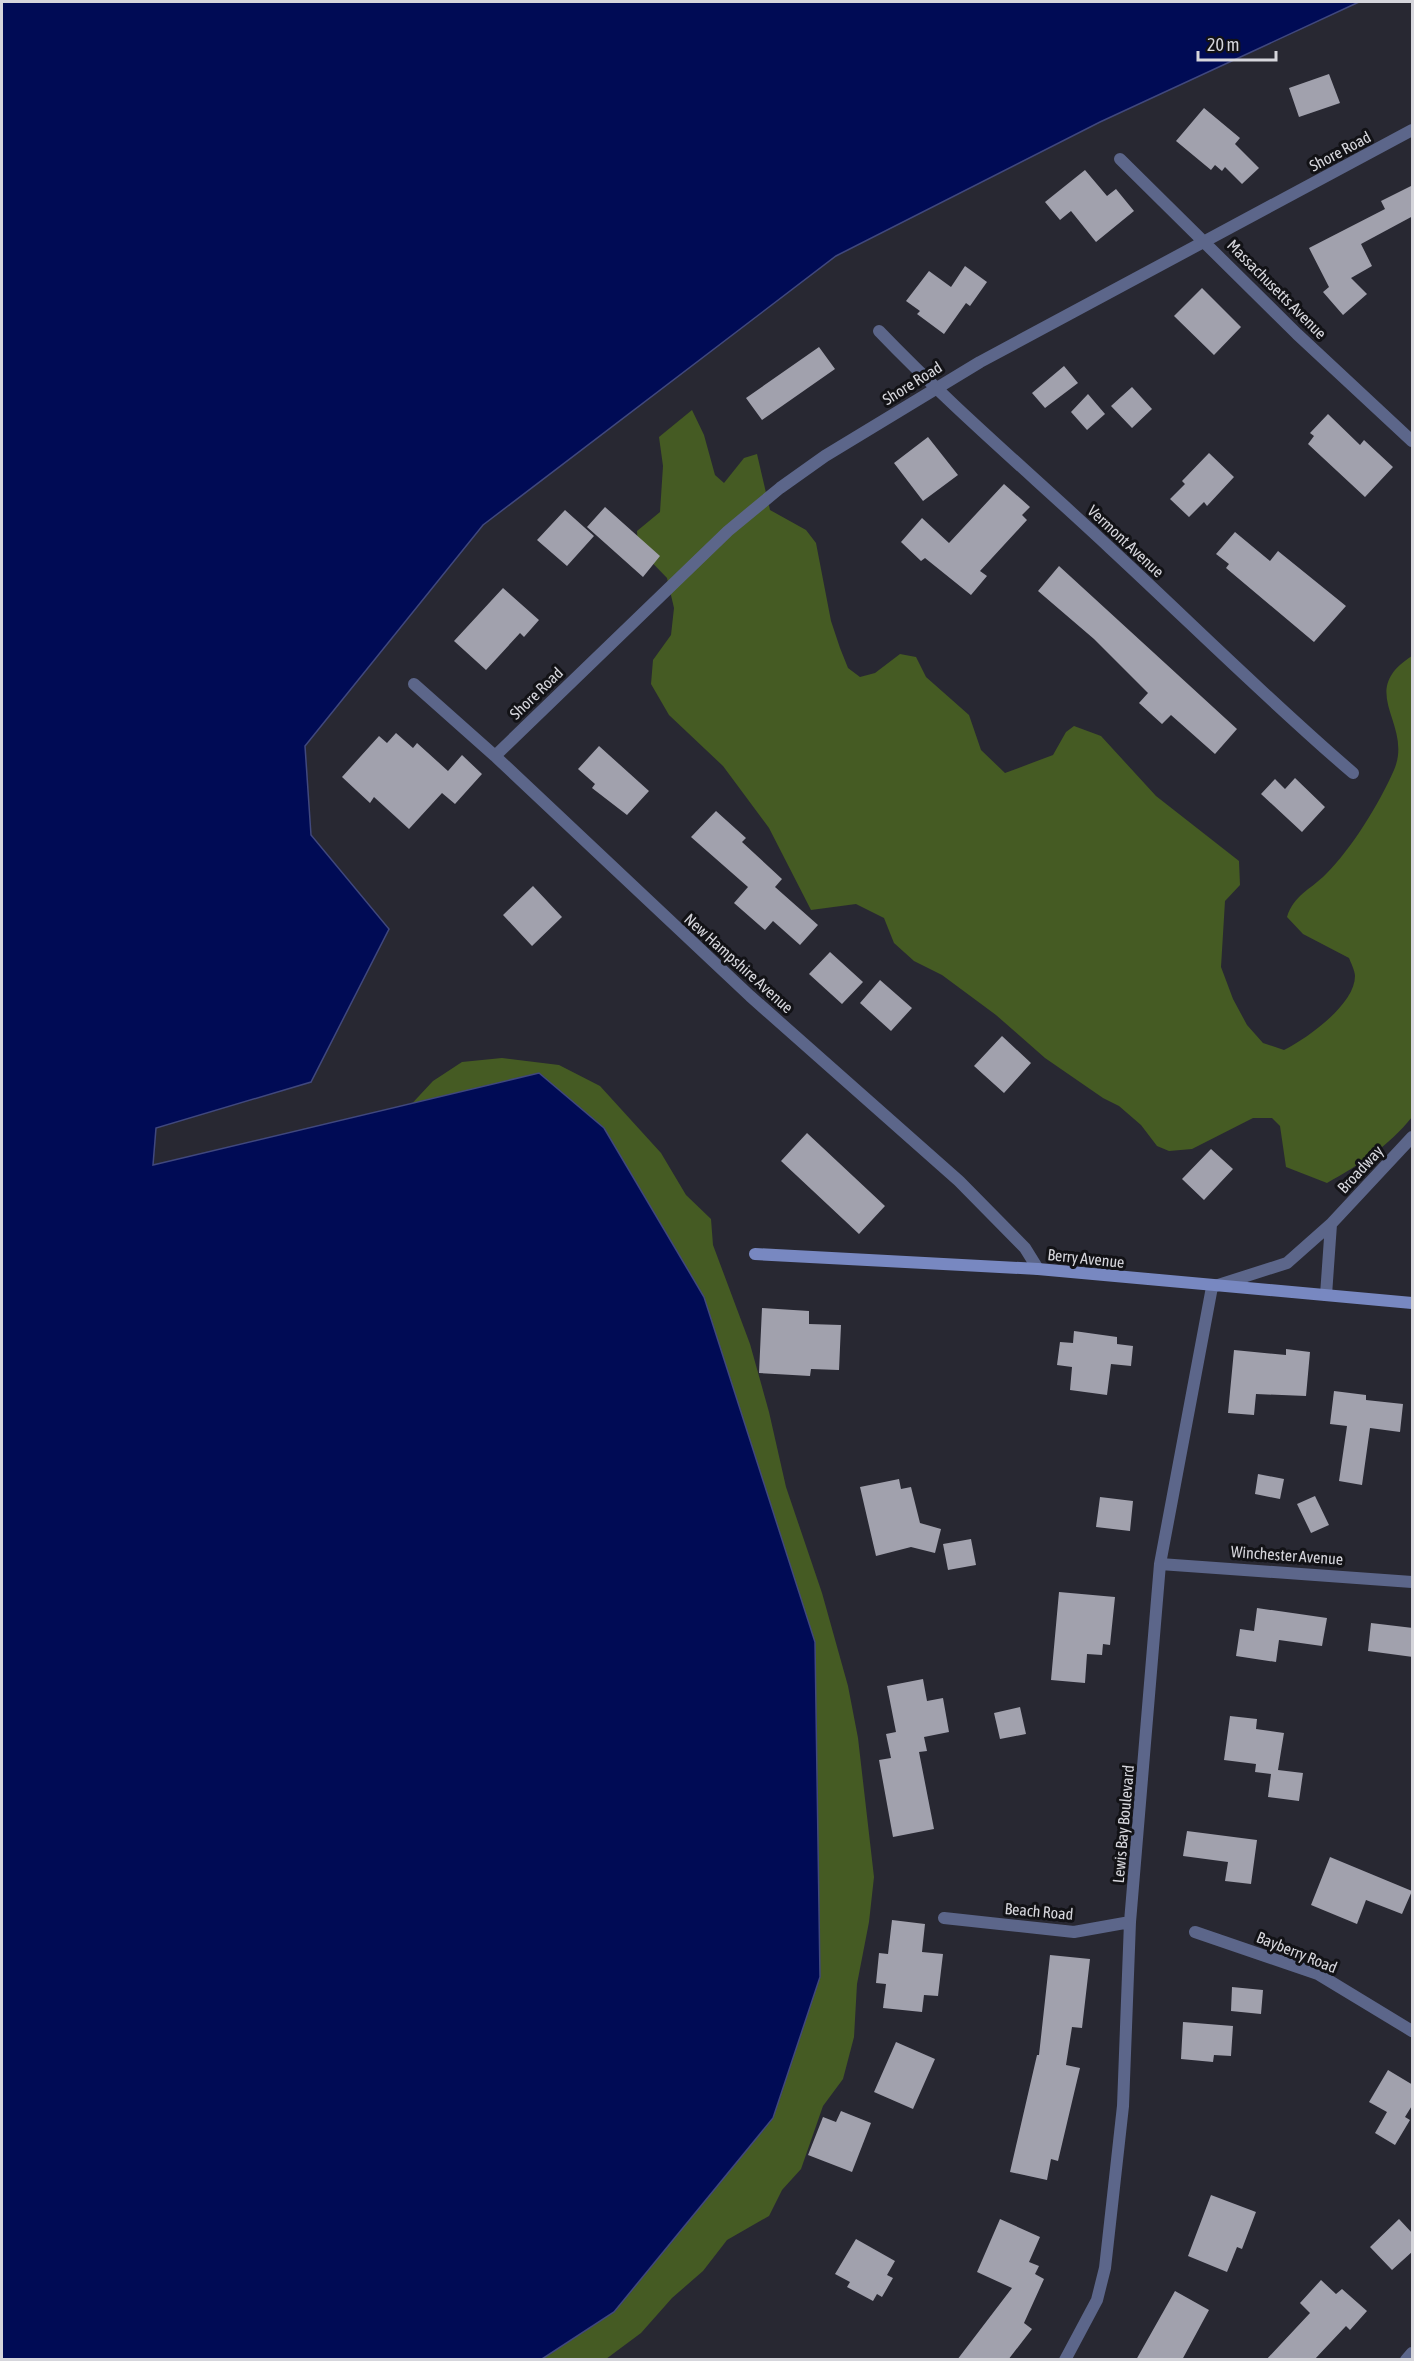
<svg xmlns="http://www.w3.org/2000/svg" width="1414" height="2361" viewBox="0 0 1414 2361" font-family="'Asap Condensed',sans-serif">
<rect width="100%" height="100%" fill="#282832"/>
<path fill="#455b23" d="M 692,410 L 704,435 L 715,475 L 724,483 L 744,458 L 757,454 L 770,510 L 806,530 L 816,543 L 831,621 L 840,648 L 848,668 L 860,677 L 875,673 L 900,654 L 916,657 L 926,677 L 969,715 L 981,750 L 1005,773 L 1053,755 L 1066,732 L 1074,726 L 1101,736 L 1156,796 L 1239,861 L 1240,885 L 1225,901 L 1221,967 L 1233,999 L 1247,1025 L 1263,1043 L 1284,1050 C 1306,1039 1355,1005 1355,976 C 1355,971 1351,963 1349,958 L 1303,934 L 1287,917 C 1294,895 1310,890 1326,874 C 1352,848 1379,804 1394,770 C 1414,723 1355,692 1412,656 L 1412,1117 C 1389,1146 1359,1165 1327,1183 L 1286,1167 L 1280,1126 L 1272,1118 L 1253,1118 L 1192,1149 L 1169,1151 L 1157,1146 L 1141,1125 L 1119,1106 L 1103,1098 L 1045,1058 L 996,1015 L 942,975 L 914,961 L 894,943 L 884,918 L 856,904 L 811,910 L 769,828 L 723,766 L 669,715 L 651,684 L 653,660 L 671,635 L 674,608 L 667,578 L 638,548 L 637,531 L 660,512 L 663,466 L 659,437 Z
M 502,1058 L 559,1065 L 600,1086 L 661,1153 L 686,1195 L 711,1219 L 713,1245 L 750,1344 L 769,1412 L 786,1487 L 822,1593 L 848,1686 L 858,1738 L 874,1877 L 869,1922 L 857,1984 L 854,2037 L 843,2079 L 823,2106 L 801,2169 L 782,2190 L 769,2216 L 727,2240 L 703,2271 L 672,2298 L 641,2333 L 606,2359 L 468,2359 L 405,1111 L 433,1081 L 462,1062 Z"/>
<path fill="#000b55" stroke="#40487e" stroke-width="1.5" d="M 2,2 L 1359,2 L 1100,122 L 836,256 L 483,525 L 305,746 L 311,835 L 389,929 L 311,1082 L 156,1128 L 153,1165 L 539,1073 L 604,1128 L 704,1297 L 815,1642 L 820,1977 L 773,2118 L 614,2312 L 542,2359 L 2,2359 Z"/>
<path fill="#a1a1ad" d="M 1329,74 L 1340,103 L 1299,117 L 1289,88 Z
M 1204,108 L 1240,138 L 1235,144 L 1259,168 L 1242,184 L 1225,167 L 1222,171 L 1215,165 L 1211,170 L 1176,141 Z
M 1085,170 L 1107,196 L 1116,189 L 1134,211 L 1096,242 L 1071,211 L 1060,220 L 1045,202 Z
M 1413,185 L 1413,216 L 1361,244 L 1372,266 L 1351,278 L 1367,294 L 1343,315 L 1323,292 L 1329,287 L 1309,248 L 1385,209 L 1381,201 Z
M 965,266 L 987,282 L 970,306 L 966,303 L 944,334 L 917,314 L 920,311 L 906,301 L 929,271 L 951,287 Z
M 1202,288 L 1241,327 L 1214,355 L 1174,316 Z
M 819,347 L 835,369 L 762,420 L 746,398 Z
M 1064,366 L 1078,383 L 1045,408 L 1032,393 Z
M 1132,387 L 1152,409 L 1132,428 L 1111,406 Z
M 1088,394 L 1105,414 L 1087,430 L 1071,412 Z
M 1328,414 L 1360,445 L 1364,440 L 1393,467 L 1365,497 L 1308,444 L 1314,436 L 1310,433 Z
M 928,437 L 958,475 L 923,501 L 894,463 Z
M 1209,453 L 1234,477 L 1207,506 L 1204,502 L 1189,517 L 1170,499 L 1185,484 L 1182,481 Z
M 1004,484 L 1030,507 L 1022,515 L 1027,520 L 980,571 L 987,576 L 971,595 L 925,558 L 921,561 L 901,542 L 922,518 L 949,543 Z
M 605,507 L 660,556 L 643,577 L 587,527 Z
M 565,510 L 594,536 L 567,566 L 537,540 Z
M 1235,532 L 1270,561 L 1278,551 L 1346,606 L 1314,642 L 1226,568 L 1229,564 L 1216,554 Z
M 1059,566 L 1237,729 L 1215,754 L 1171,715 L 1162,724 L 1139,703 L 1148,693 L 1094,639 L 1038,591 Z
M 503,588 L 539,620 L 524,637 L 520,633 L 486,670 L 454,641 Z
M 396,733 L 413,748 L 417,743 L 448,771 L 462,755 L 482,774 L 455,804 L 442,793 L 409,829 L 374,797 L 370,803 L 342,777 L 379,736 L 387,743 Z
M 599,746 L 649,791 L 627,815 L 592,788 L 595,784 L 578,769 Z
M 1295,778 L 1325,807 L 1302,832 L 1261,794 L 1275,779 L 1285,789 Z
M 716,811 L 746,838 L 742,842 L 782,879 L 775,887 L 818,925 L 800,945 L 773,921 L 765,930 L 734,903 L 748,887 L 691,837 Z
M 533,886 L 562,917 L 532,946 L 503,915 Z
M 830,952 L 863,982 L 842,1004 L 809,974 Z
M 880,980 L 912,1008 L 891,1031 L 860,1003 Z
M 1002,1036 L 1031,1063 L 1004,1093 L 974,1066 Z
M 807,1133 L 885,1206 L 859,1234 L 781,1161 Z
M 1211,1149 L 1233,1169 L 1204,1200 L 1182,1179 Z
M 762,1308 L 809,1311 L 809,1324 L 841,1325 L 839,1370 L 811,1369 L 810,1376 L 759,1373 Z
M 1074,1331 L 1117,1337 L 1117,1344 L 1133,1346 L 1131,1366 L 1111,1364 L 1107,1395 L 1070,1390 L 1072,1367 L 1057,1365 L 1060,1342 L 1073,1343 Z
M 1286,1349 L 1310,1352 L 1306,1396 L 1256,1394 L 1254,1415 L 1228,1413 L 1234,1350 L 1286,1355 Z
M 1334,1391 L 1366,1395 L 1366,1400 L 1403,1404 L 1400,1432 L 1370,1428 L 1362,1485 L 1339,1481 L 1347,1426 L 1330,1424 Z
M 1258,1474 L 1284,1479 L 1280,1499 L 1255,1494 Z
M 899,1479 L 901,1489 L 911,1487 L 920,1523 L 941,1529 L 935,1553 L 911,1547 L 876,1556 L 860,1487 Z
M 1315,1496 L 1329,1525 L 1311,1533 L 1297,1504 Z
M 1100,1497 L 1133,1501 L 1130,1531 L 1096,1527 Z
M 971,1539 L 976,1565 L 948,1570 L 943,1544 Z
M 1059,1592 L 1115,1597 L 1110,1645 L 1103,1644 L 1102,1655 L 1087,1654 L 1085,1683 L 1051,1680 Z
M 1257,1608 L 1327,1618 L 1322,1646 L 1279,1640 L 1276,1662 L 1236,1656 L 1240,1629 L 1254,1631 Z
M 1371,1623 L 1413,1628 L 1413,1657 L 1368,1651 Z
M 923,1679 L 927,1701 L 943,1698 L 949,1732 L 924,1737 L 927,1751 L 919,1752 L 934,1829 L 893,1837 L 879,1760 L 891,1758 L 886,1734 L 896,1732 L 887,1686 Z
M 1020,1707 L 1026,1734 L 1000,1739 L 994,1713 Z
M 1230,1716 L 1257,1719 L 1256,1729 L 1284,1733 L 1278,1770 L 1303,1773 L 1299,1801 L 1268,1797 L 1271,1774 L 1255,1772 L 1256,1764 L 1224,1760 Z
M 1187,1831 L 1257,1840 L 1251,1884 L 1225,1881 L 1228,1862 L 1183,1856 Z
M 1330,1857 L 1412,1891 L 1402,1914 L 1366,1900 L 1357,1924 L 1311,1905 Z
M 892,1920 L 925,1924 L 922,1952 L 943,1954 L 938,1996 L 924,1995 L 922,2012 L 883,2008 L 886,1984 L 876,1983 L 879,1953 L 888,1954 Z
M 1050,1955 L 1090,1959 L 1082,2028 L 1072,2027 L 1066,2065 L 1080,2068 L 1058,2161 L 1051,2159 L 1047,2180 L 1010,2172 L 1037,2055 L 1039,2055 Z
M 1232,1987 L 1263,1990 L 1261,2014 L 1231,2011 Z
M 1183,2022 L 1233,2026 L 1231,2056 L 1214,2055 L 1213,2062 L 1181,2059 Z
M 896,2042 L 935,2059 L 913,2109 L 874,2092 Z
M 1388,2070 L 1413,2085 L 1413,2104 L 1405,2117 L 1410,2120 L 1395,2145 L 1375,2133 L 1387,2112 L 1369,2102 Z
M 841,2111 L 871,2123 L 852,2172 L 808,2155 L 823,2117 L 836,2122 Z
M 1211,2195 L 1256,2212 L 1242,2249 L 1237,2247 L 1227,2272 L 1188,2256 Z
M 1000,2219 L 1040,2237 L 1029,2262 L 1039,2266 L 1035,2274 L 1044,2279 L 1024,2323 L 1032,2329 L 1008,2360 L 957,2360 L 1012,2288 L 977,2272 Z
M 1399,2219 L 1413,2234 L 1413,2251 L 1392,2270 L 1370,2247 Z
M 856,2239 L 895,2261 L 887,2275 L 893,2278 L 882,2297 L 877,2294 L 873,2301 L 847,2287 L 850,2282 L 835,2274 Z
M 1321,2280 L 1336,2294 L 1342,2289 L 1367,2311 L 1350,2330 L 1346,2326 L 1314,2360 L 1266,2360 L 1310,2313 L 1300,2303 Z
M 1175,2291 L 1209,2310 L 1182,2360 L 1136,2360 Z"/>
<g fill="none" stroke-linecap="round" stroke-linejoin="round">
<path stroke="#5c668a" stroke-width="12" d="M 1120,159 L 1297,334 L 1412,441
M 879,331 C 952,407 1033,476 1110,548 C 1191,623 1269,701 1353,773
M 414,684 L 495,756 L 750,996 L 959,1181 L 1025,1248 L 1038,1269
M 495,756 L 728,531 L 780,488 L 825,456 L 980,362 L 1412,130
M 1326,1295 L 1331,1224 L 1412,1137
M 1160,1564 L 1412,1582
M 944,1918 L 1074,1932 L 1130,1922
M 1195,1932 L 1318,1974 L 1412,2031
M 1065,2360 L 1097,2300 L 1105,2268 L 1123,2106 L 1130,1922 L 1160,1564 L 1212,1287 L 1287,1263 L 1331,1224
M 1406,2360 L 1412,2353"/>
<path stroke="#7888c1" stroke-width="12" d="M 755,1254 L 1038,1269 L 1412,1303"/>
</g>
<g text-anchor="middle" stroke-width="6" stroke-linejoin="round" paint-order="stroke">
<g font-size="16" fill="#d6d6dc" stroke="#121216">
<text transform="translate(1340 151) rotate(-28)" y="6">Shore Road</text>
<text transform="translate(1277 289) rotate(45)" y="6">Massachusetts Avenue</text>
<text transform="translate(912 383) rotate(-32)" y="6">Shore Road</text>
<text transform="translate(1126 541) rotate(43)" y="6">Vermont Avenue</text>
<text transform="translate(536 693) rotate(-44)" y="6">Shore Road</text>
<text transform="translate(739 963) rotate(42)" y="6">New Hampshire Avenue</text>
<text transform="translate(1360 1169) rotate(-47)" y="6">Broadway</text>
<text transform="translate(1086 1258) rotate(6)" y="6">Berry Avenue</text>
<text transform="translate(1287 1555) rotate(4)" y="6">Winchester Avenue</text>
<text transform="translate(1123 1824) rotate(-85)" y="6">Lewis Bay Boulevard</text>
<text transform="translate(1039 1911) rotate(5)" y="6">Beach Road</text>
<text transform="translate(1297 1952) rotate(22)" y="6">Bayberry Road</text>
</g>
</g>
<rect width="1414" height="2361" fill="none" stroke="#d6d6dc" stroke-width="6"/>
<path d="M1198 51v9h78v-9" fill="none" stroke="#d6d6dc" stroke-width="3"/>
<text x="1207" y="51" font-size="18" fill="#d6d6dc" stroke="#121216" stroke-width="4.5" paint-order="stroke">20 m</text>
</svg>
